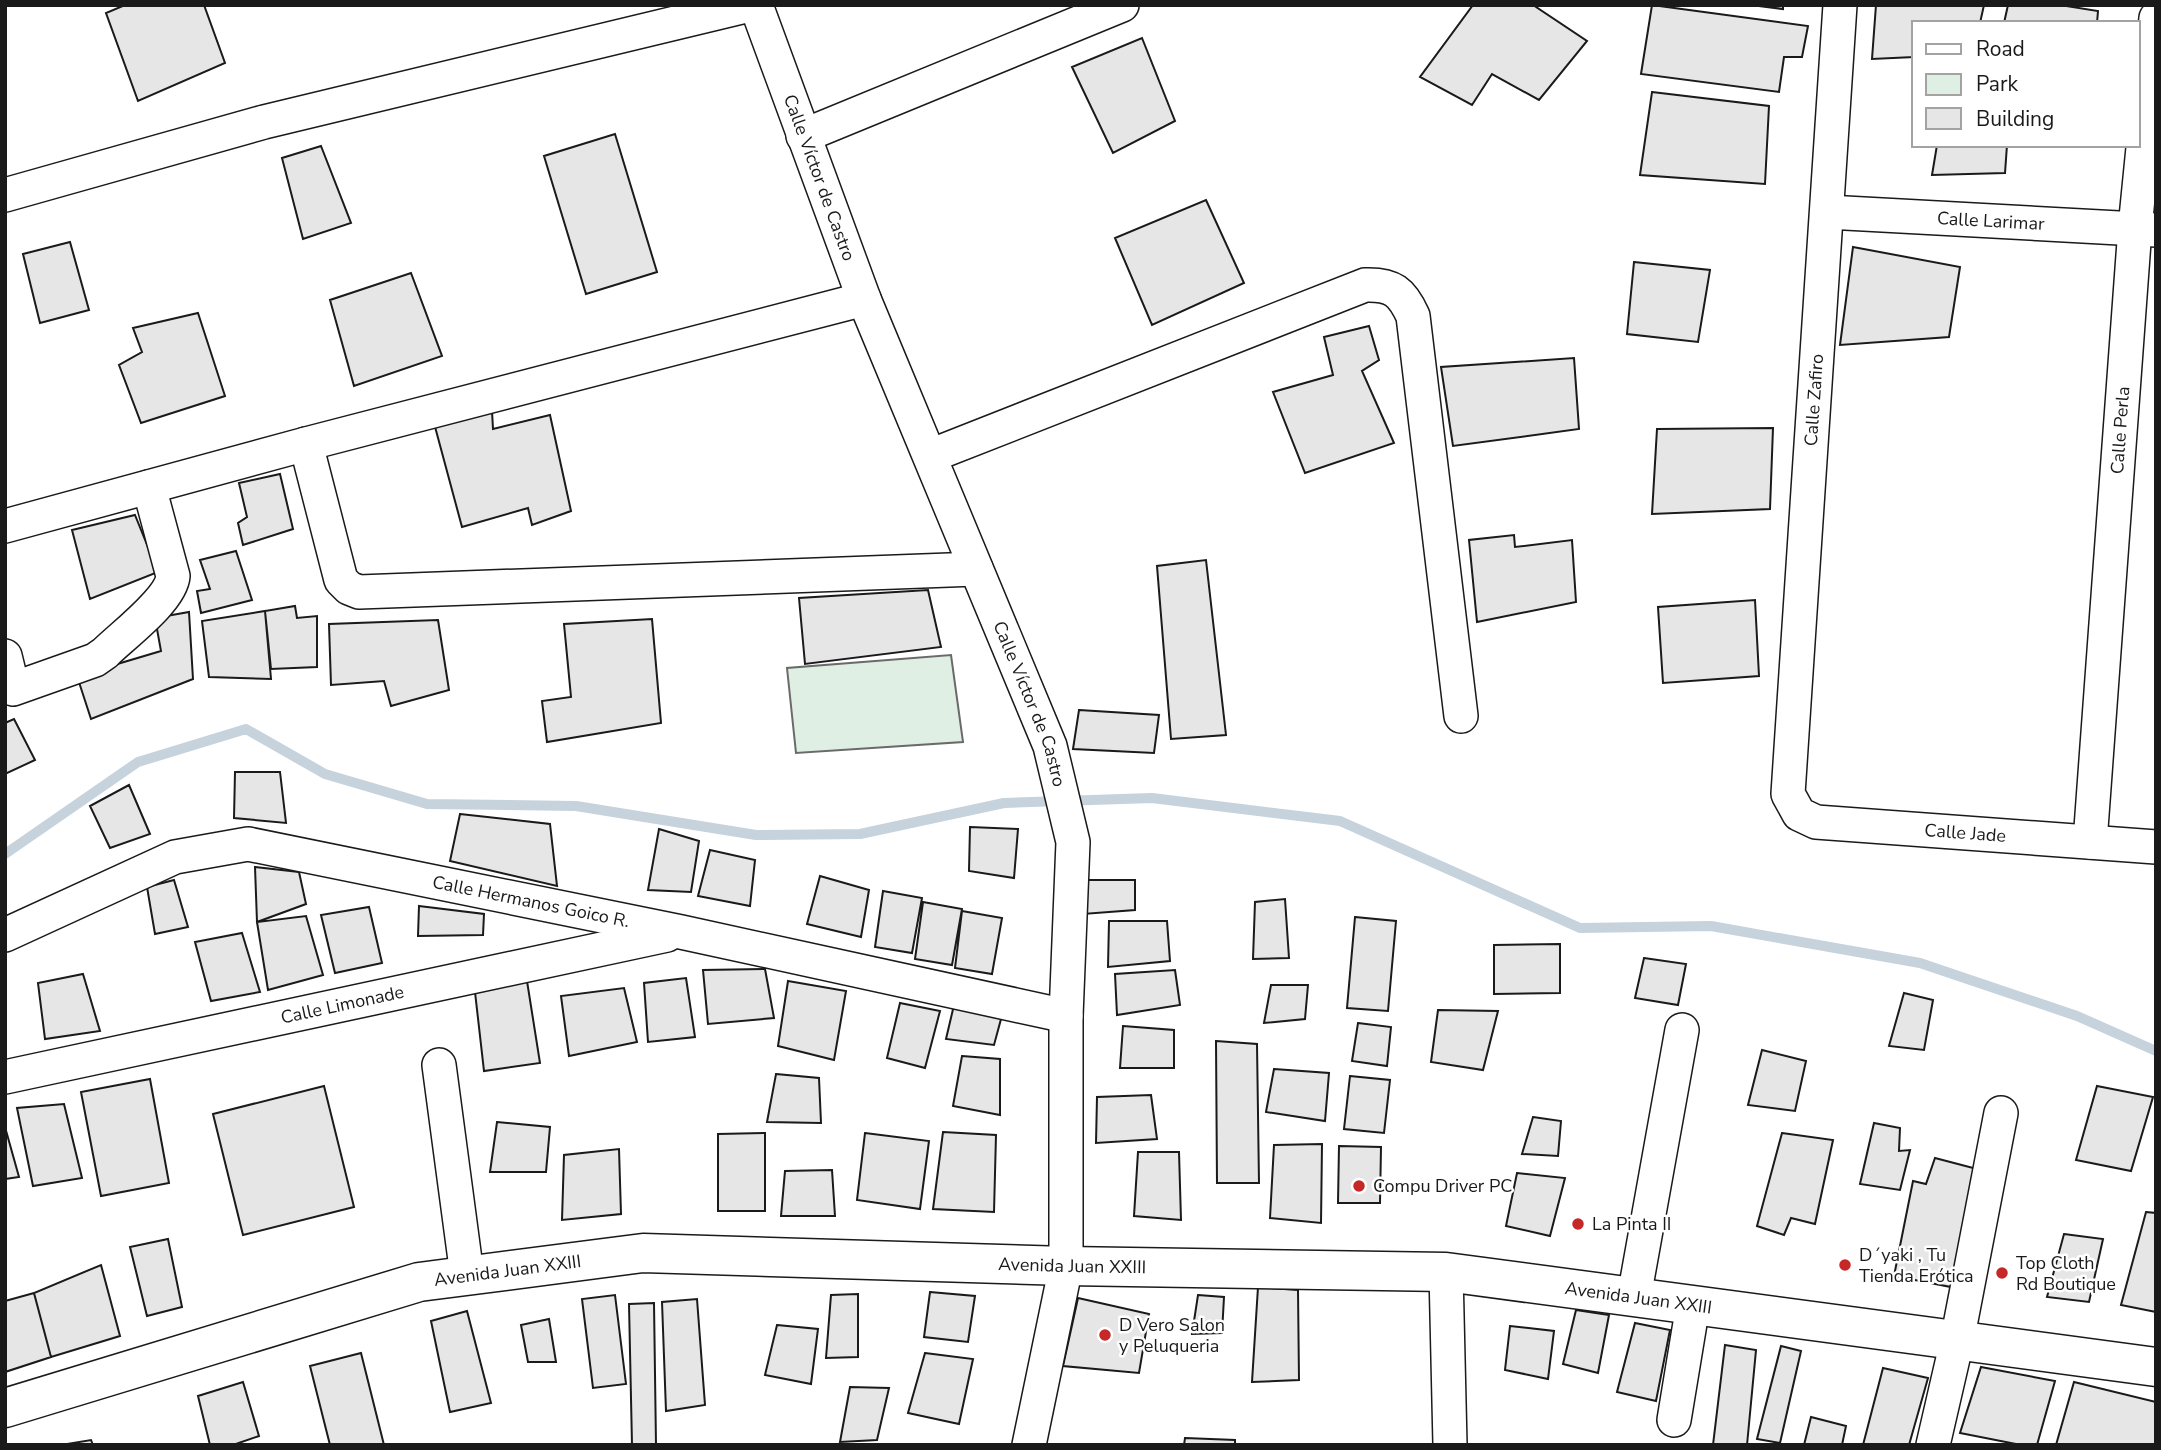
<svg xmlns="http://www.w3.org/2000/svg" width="2161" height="1450" viewBox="0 0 2161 1450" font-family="'Nunito Sans',sans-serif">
<rect width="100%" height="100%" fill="#fff"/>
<path fill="#e0efe3" stroke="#6a6a6a" stroke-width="2" d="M 951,655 L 963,742 L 796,753 L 787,668 Z"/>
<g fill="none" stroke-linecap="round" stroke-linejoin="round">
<path stroke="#c6d2dc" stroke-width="10" d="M 5,854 L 138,762 L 246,729 L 325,774 L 427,804 L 576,806 L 756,835 L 860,834 L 1004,803 L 1152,798 L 1340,821 L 1580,928 L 1711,926 L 1920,963 L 2077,1016 L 2156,1051"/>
</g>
<path fill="#e6e6e6" stroke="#1a1a1a" stroke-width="2" d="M 125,5 L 204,5 L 225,63 L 138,101 L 106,13 Z
M 1473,5 L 1533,5 L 1587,41 L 1539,100 L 1492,74 L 1472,105 L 1420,77 Z
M 1652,5 L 1808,26 L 1802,57 L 1784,57 L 1779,92 L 1641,74 Z
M 1751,5 L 1783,5 L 1783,9 Z
M 1876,5 L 1984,5 L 1980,23 L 1914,23 L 1914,57 L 1872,59 Z
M 2008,5 L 2060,5 L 2098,11 L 2097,23 L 2004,23 Z
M 1142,38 L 1175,121 L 1113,153 L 1072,67 Z
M 1652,92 L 1769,106 L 1765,184 L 1640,175 Z
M 615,134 L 657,272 L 586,294 L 544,156 Z
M 1937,145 L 2007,145 L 2005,173 L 1932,175 Z
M 321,146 L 351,223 L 303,239 L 282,158 Z
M 1206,200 L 1244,283 L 1152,325 L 1115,238 Z
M 70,242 L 89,310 L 40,323 L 23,254 Z
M 1853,247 L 1960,267 L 1949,337 L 1840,345 Z
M 1634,262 L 1710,270 L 1698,342 L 1627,334 Z
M 411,273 L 442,356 L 354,386 L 330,300 Z
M 198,313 L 225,396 L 141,423 L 119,365 L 142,352 L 133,328 Z
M 1369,326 L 1379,360 L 1362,371 L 1394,443 L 1305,473 L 1273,392 L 1333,375 L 1324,337 Z
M 1574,358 L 1579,429 L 1453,446 L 1441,367 Z
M 492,411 L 493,429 L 550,415 L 571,511 L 532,525 L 528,508 L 462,527 L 434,423 Z
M 1773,428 L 1770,509 L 1652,514 L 1657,429 Z
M 280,474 L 293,529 L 243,545 L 238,523 L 247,517 L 239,483 Z
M 135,515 L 158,572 L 90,599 L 72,530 Z
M 1514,535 L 1515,547 L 1572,540 L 1576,602 L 1477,622 L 1469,540 Z
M 236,551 L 252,600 L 201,613 L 197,591 L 210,589 L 200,560 Z
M 1206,560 L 1226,735 L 1171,739 L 1157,566 Z
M 928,590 L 941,647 L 805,664 L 799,598 Z
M 1755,600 L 1759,676 L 1663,683 L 1658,607 Z
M 295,606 L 297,618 L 317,616 L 317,667 L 271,669 L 265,611 Z
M 265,611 L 271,679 L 209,677 L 202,621 Z
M 189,612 L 193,679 L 91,719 L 77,676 L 161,651 L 155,618 Z
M 652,619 L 661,723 L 547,742 L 542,701 L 571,697 L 564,624 Z
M 438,620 L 449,690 L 391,706 L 384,681 L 331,685 L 329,624 Z
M 1079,710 L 1159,715 L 1154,753 L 1073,749 Z
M 14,719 L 35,760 L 5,774 L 5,723 Z
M 235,772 L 280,772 L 286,823 L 234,818 Z
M 129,785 L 150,834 L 110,848 L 90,806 Z
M 460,814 L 550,824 L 557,886 L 450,861 Z
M 970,827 L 1018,829 L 1014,878 L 969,871 Z
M 659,829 L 699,841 L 691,892 L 648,890 Z
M 710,850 L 755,860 L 750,906 L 698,896 Z
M 255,867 L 299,872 L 306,904 L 257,922 Z
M 820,876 L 869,890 L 861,937 L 807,924 Z
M 174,880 L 188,927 L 155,934 L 147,887 Z
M 1086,880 L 1135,880 L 1135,910 L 1083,914 Z
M 883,891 L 922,898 L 912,953 L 875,947 Z
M 1285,899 L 1289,958 L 1253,959 L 1255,902 Z
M 923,902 L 962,909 L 952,965 L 915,959 Z
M 419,906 L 484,914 L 483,935 L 418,936 Z
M 369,907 L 382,963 L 335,973 L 321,915 Z
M 962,911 L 1002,918 L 992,974 L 955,968 Z
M 306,916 L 323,975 L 268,990 L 257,922 Z
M 1355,917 L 1396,921 L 1388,1011 L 1347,1008 Z
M 1109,921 L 1167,921 L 1170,961 L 1108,967 Z
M 242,933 L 260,992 L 211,1001 L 195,942 Z
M 1560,944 L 1560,993 L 1494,994 L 1494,945 Z
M 1644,958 L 1686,964 L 1678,1005 L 1635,998 Z
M 765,969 L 774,1018 L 708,1024 L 703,970 Z
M 1175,970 L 1180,1005 L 1117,1015 L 1115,974 Z
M 83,974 L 100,1031 L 45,1039 L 38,983 Z
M 686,978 L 695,1037 L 648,1042 L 644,983 Z
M 527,981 L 540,1063 L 484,1071 L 475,992 Z
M 788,981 L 846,991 L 834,1060 L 778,1046 Z
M 1271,985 L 1308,985 L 1305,1019 L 1264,1023 Z
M 624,988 L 637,1042 L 569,1056 L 561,996 Z
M 1904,993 L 1933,1000 L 1924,1050 L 1889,1046 Z
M 900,1003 L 940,1011 L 925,1068 L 887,1058 Z
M 954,1005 L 991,1011 L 1001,1019 L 994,1045 L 946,1039 Z
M 1438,1010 L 1498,1011 L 1483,1070 L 1431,1062 Z
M 1358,1023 L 1391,1027 L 1387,1066 L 1352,1061 Z
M 1123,1026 L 1174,1030 L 1174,1068 L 1120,1068 Z
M 1216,1041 L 1257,1044 L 1259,1183 L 1217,1183 Z
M 1762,1050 L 1806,1061 L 1795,1111 L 1748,1105 Z
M 962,1056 L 1000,1059 L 1000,1115 L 953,1106 Z
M 1274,1069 L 1329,1073 L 1325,1121 L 1266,1112 Z
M 776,1074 L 819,1078 L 821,1123 L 767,1122 Z
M 1350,1076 L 1390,1080 L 1384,1133 L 1344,1129 Z
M 150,1079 L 169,1183 L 101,1196 L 81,1092 Z
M 324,1086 L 354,1207 L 243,1235 L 213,1114 Z
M 2097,1086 L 2153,1097 L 2131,1171 L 2076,1160 Z
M 1151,1095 L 1157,1139 L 1096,1143 L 1097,1097 Z
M 64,1104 L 82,1178 L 33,1186 L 17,1108 Z
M 1533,1117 L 1561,1121 L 1558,1156 L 1522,1154 Z
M 497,1122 L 550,1127 L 546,1172 L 490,1172 Z
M 1874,1123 L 1900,1128 L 1899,1151 L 1910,1150 L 1900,1190 L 1860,1184 Z
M 5,1127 L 19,1177 L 5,1179 Z
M 943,1132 L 996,1135 L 994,1212 L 933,1209 Z
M 765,1133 L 765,1211 L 718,1211 L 718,1134 Z
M 865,1133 L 929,1141 L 920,1209 L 857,1200 Z
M 1782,1133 L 1833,1140 L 1815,1224 L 1791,1218 L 1784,1235 L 1757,1226 Z
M 1322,1144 L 1321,1223 L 1270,1218 L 1274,1145 Z
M 1339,1146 L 1381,1147 L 1380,1203 L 1338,1203 Z
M 619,1149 L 621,1214 L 562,1220 L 564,1155 Z
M 1138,1152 L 1179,1152 L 1181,1220 L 1134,1216 Z
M 1935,1158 L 1977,1169 L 1956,1288 L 1894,1276 L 1913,1181 L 1926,1184 Z
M 832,1170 L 835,1216 L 781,1216 L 785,1171 Z
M 1517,1173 L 1565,1178 L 1550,1236 L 1506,1226 Z
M 2146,1212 L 2156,1213 L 2156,1312 L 2121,1305 Z
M 2064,1234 L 2103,1239 L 2089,1302 L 2047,1297 Z
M 168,1239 L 182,1307 L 147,1316 L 130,1247 Z
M 101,1265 L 120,1336 L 51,1357 L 34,1293 Z
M 1258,1287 L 1298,1290 L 1299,1380 L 1252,1382 Z
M 930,1292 L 975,1296 L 968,1342 L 924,1337 Z
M 34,1293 L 51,1357 L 5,1372 L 5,1301 Z
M 858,1294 L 858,1357 L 826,1358 L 831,1295 Z
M 615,1295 L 626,1384 L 593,1388 L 582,1299 Z
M 1198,1295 L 1224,1297 L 1222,1333 L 1192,1334 Z
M 1078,1298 L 1149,1314 L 1139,1373 L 1063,1366 Z
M 697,1299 L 705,1405 L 666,1411 L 662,1302 Z
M 654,1303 L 656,1445 L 632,1445 L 629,1304 Z
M 1576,1310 L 1609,1315 L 1598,1373 L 1563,1364 Z
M 467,1311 L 491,1403 L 450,1412 L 431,1321 Z
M 549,1319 L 556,1362 L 528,1362 L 521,1325 Z
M 1635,1323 L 1670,1330 L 1656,1401 L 1617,1392 Z
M 777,1325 L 818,1329 L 811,1384 L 765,1375 Z
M 1510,1326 L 1554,1331 L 1548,1379 L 1505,1370 Z
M 1725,1345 L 1756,1350 L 1747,1445 L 1713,1445 Z
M 1781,1346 L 1801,1351 L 1780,1443 L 1757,1439 Z
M 361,1353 L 384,1445 L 330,1445 L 310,1366 Z
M 925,1353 L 973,1359 L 959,1424 L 908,1413 Z
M 1981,1367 L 2055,1381 L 2037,1445 L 2021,1445 L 1960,1433 Z
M 1883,1368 L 1928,1378 L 1909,1445 L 1863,1445 Z
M 243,1382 L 259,1436 L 233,1445 L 210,1445 L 198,1396 Z
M 2074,1382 L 2156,1402 L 2156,1445 L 2056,1445 Z
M 850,1387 L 889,1388 L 877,1440 L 840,1442 Z
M 1811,1417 L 1846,1426 L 1842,1445 L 1804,1445 Z
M 1185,1438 L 1235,1440 L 1235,1445 L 1184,1445 Z
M 91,1440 L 93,1445 L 61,1445 Z"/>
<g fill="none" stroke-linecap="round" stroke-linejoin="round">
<defs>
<g id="minor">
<path id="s1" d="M 756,5 L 864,299 L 1050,746 L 1073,842 L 1066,1016 L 1066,1266 L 1029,1445"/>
<path id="s2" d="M 1840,5 L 1788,794 L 1799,814 L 1816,822 L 2156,847"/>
<path d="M 803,136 L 1122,5"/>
<path d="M 5,195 L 264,122 L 750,5"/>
<path id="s3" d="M 1827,212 L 2156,230"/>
<path d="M 306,444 L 341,580 L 349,588 L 359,592 L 976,569"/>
<path d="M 930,456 L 1365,285 C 1393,284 1402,292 1413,316 L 1461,716"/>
<path d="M 5,526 L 306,444 L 864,299"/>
<path d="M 5,656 L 13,689 L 95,660 L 105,653 C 123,635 171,600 173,576 L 149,487"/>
<path id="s4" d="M 2090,842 L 2135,228 L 2156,18"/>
<path id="s5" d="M 5,935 L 175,857 L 248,844 L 681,932 L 1066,1016"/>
<path d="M 439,1065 L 467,1275"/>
<path id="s6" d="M 5,1077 L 667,935"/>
<path d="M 1446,1272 L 1450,1445"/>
<path d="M 1634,1297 L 1682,1030"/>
<path d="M 1674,1420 L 1693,1305"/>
<path d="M 1933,1445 L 1957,1341 L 2001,1113"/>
</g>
<g id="secondary">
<path id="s7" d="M 5,1408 L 419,1282 L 643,1253 L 1066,1266 L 1446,1272 L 2156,1367"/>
</g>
</defs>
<use href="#minor" stroke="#1a1a1a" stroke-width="36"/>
<use href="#secondary" stroke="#1a1a1a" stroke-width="41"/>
<use href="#minor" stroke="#fff" stroke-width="33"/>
<use href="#secondary" stroke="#fff" stroke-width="38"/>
</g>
<g fill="#c62828" stroke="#fff" stroke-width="2.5">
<circle cx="1359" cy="1186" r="7"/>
<circle cx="1578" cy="1224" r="7"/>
<circle cx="1845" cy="1265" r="7"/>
<circle cx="2002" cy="1273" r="7"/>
<circle cx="1105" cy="1335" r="7"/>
</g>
<g text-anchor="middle" stroke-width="5" stroke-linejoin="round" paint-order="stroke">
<g font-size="18" fill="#1a1a1a" stroke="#fff">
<text dy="6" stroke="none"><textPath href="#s1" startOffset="184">Calle Víctor de Castro</textPath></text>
<text dy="6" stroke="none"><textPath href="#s3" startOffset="164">Calle Larimar</textPath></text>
<text transform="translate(1814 400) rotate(-86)" y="6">Calle Zafiro</text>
<text dy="6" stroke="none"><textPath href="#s4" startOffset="413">Calle Perla</textPath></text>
<text dy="6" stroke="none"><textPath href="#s1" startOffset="751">Calle Víctor de Castro</textPath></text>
<text dy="6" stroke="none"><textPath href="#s2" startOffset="982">Calle Jade</textPath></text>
<text dy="6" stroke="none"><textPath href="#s5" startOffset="550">Calle Hermanos Goico R.</textPath></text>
<text dy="6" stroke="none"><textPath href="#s6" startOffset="345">Calle Limonade</textPath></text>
<text dy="6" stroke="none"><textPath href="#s7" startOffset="1088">Avenida Juan XXIII</textPath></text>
<text dy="6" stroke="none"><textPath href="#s7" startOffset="522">Avenida Juan XXIII</textPath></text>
<text dy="6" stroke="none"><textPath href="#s7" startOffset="1656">Avenida Juan XXIII</textPath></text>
</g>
<g font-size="18" fill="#1a1a1a" stroke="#fff" text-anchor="start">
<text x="1373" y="1192">Compu Driver PC</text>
<text x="1592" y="1230">La Pinta II</text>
<text x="1859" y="1261">D´yaki , Tu<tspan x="1859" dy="21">Tienda Erótica</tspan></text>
<text x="2016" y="1269">Top Cloth<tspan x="2016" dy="21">Rd Boutique</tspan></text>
<text x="1119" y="1331">D Vero Salon<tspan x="1119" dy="21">y Peluqueria</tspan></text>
</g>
</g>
<rect width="2161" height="1450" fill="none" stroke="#1a1a1a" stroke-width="14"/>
<rect x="1912" y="21" width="228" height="126" fill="#ffffff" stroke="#a3a3a3" stroke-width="2"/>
<rect x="1926" y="44" width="35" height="10" fill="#ffffff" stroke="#a3a3a3" stroke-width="2"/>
<text x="1976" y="56" font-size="21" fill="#1a1a1a">Road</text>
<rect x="1926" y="74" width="35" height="21" fill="#e0efe3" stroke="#a3a3a3" stroke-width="2"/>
<text x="1976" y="91" font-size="21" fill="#1a1a1a">Park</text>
<rect x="1926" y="108" width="35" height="21" fill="#e6e6e6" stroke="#a3a3a3" stroke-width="2"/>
<text x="1976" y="126" font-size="21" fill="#1a1a1a">Building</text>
</svg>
